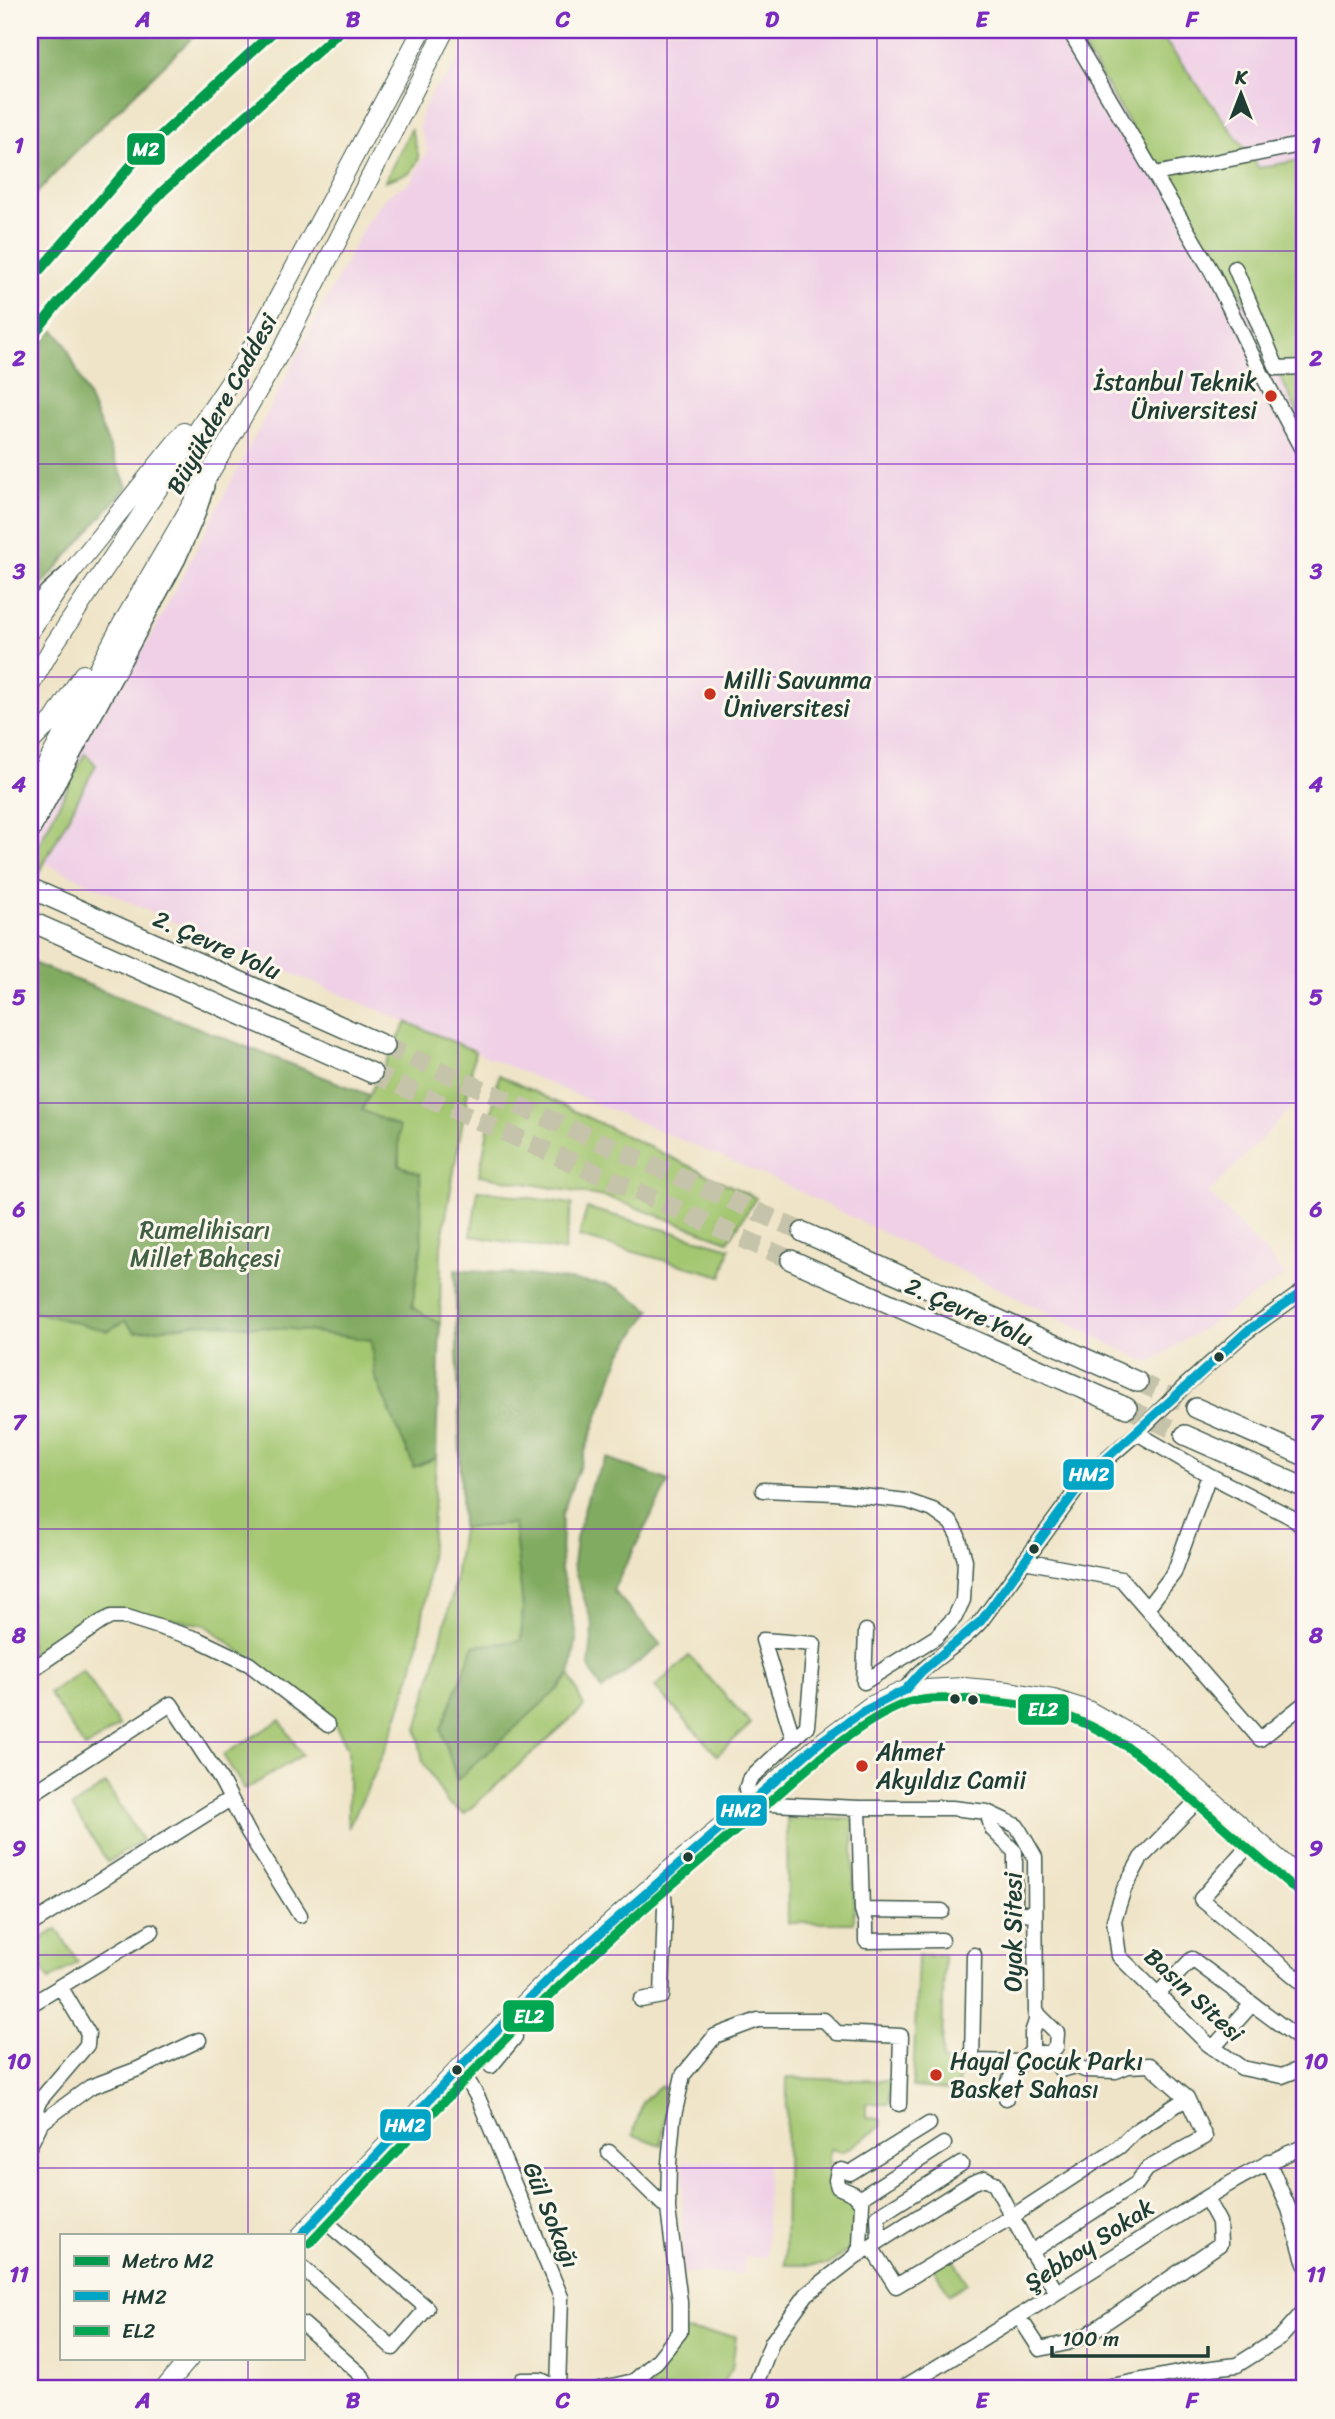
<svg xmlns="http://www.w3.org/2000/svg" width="1335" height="2419" viewBox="0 0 1335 2419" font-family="Sriracha,sans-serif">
<rect width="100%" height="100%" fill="#fbf7ec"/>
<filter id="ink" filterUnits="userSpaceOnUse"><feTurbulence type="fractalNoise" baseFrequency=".0143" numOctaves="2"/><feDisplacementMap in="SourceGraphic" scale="14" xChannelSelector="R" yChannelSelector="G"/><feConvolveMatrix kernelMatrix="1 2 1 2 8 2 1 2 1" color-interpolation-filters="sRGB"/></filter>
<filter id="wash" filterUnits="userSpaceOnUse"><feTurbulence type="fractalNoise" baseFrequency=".00686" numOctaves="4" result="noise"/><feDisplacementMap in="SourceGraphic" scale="28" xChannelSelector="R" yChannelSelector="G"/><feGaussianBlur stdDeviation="1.57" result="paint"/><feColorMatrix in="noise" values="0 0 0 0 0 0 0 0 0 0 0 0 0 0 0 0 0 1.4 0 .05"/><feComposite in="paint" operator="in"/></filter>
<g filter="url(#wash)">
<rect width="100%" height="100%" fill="#efe4c7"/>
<path fill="#efd0e6" d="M 470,30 L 1305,30 L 1305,1094 L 1209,1193 L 1286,1275 L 1149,1363 L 782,1183 L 188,929 L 30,856 L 30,844 L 79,750 L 150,638 L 366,223 L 384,199 L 397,189 L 410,183 L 428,150 L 419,127 L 421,115 L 432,91 L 447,77 L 458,61 Z
M 683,2161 L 767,2163 L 767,2257 L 744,2257 L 744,2274 L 682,2273 Z"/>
<path fill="#a3c670" stroke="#618252" stroke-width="2" d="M 1073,30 L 1157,30 L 1259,168 L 1305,159 L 1305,428 L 1224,259 L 1213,255 L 1167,186 Z
M 411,129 L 419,158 L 411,172 L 385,181 Z
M 85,753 L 96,765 L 30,890 L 30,862 Z
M 30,962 L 369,1095 L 407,1022 L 475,1051 L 441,1245 L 440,1324 L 412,1307 L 422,1243 L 399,1165 L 413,1467 L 436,1458 C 433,1522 430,1586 417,1649 C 403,1712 378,1771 348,1828 L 348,1748 L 335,1725 L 206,1625 L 120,1610 L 110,1611 L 30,1667 Z
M 499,1075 L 756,1198 L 728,1241 L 610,1198 L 479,1175 Z
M 478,1190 L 572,1204 L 564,1251 L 471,1236 Z
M 587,1208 L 730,1248 L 722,1276 L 579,1237 Z
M 514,1524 L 523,1608 L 521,1641 L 558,1689 L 570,1675 L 584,1707 L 464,1814 L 447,1802 L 423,1762 L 417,1730 L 453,1593 L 462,1528 Z
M 689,1656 L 751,1724 L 717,1755 L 655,1687 Z
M 83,1670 L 119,1726 L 85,1748 L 49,1693 Z
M 280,1720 L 302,1755 L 245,1790 L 223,1755 Z
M 106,1784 L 142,1840 L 108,1862 L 72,1807 Z
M 787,1819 L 853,1819 L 854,1923 L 788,1923 Z
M 57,1929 L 78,1962 L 49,1980 L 30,1946 Z
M 918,1955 L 944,1955 L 942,2061 L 960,2063 L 958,2091 L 913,2087 Z
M 787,2078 L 890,2081 L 889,2104 L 866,2103 L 866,2118 L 880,2119 L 882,2126 L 843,2152 L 830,2149 C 827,2188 826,2184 856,2207 L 850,2249 L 828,2265 L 785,2265 Z
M 660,2086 L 670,2090 L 661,2145 L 633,2135 L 643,2101 Z
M 950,2254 L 967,2283 L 949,2294 L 932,2265 Z
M 685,2331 L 736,2336 L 732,2369 L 718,2389 L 634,2389 L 640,2387 L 672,2353 Z"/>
<path fill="#82ab62" stroke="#50744b" stroke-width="2" d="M 30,30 L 200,30 L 68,159 L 30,201 Z
M 30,303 L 65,343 L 127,487 L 30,599 Z
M 30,962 L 369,1095 L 362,1110 L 399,1127 L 399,1165 L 420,1174 L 422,1243 L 412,1307 L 440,1324 L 436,1458 L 414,1467 L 375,1377 L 371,1340 L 290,1329 L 203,1323 L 135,1332 L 125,1321 L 108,1331 L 30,1311 Z
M 455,1270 L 527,1275 L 607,1285 L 619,1289 L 651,1310 L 621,1354 L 562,1514 L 561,1570 L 577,1635 L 570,1675 L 558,1689 L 457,1780 L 441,1729 L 474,1646 L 521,1641 L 523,1608 L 514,1524 L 462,1528 Z
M 607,1458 L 669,1481 L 613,1590 L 661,1645 L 602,1690 L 589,1667 L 593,1626 L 573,1565 L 576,1539 L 591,1485 Z"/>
</g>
<g filter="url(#ink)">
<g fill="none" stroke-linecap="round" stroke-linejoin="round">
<path stroke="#c5c3aa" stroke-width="19" stroke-dasharray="19 10" stroke-linecap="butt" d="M 385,1046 L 803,1232
M 372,1073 L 791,1260
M 1138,1382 L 1196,1408
M 1127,1408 L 1185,1435"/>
<defs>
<path id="minor" d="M 1069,30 L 1212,272 L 1257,365 L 1305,455
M 1155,174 L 1305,144
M 1235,268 L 1277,368 L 1305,367
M 1137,1433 L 1209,1475 L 1291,1517 L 1305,1529
M 763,1490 L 835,1493 L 907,1501 L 933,1510 L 951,1523 L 958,1536 L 965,1560 L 963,1600 L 955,1617 L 936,1637 L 864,1682 L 866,1631
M 1024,1561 L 1121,1579 L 1260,1739 L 1305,1703
M 1147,1608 L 1174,1573 L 1209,1475
M 30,1671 L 101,1622 L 111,1617 L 127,1617 L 197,1639 L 249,1664 L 328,1725
M 905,1690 C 924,1662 959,1647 981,1621 L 1086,1477 L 1137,1433 L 1186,1385 L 1246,1332 L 1305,1290
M 793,1738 L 763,1640 L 814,1644 L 807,1726 L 749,1780 L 746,1790 L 750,1803 L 859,1808 L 952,1808 L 987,1812 L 1017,1826 L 1035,1857 L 1036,2021 L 1032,2033 L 1032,2051 L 1049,2054 L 1061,2070 L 1076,2066 L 1085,2070 L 1116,2071 L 1128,2066 L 1150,2065 L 1187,2098 L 1205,2137 L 1147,2169 L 1137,2183 L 1031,2252
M 1204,1794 L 1141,1858 L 1124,1889 L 1114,1920 L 1119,1956 L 1208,2044 L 1242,2068 L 1282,2076 L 1305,2067
M 30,1795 L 171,1704 L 221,1780 L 248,1832 L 300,1915
M 859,1808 L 862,1910 L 866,1923 L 866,1941 L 942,1940
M 987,1812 L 992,1829 L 1015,1852 L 1015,1911 L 1035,1915
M 1255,1838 L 1201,1899 L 1299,1980 L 1305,1973
M 862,1910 L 942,1911
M 30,1925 L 230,1799
M 974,1955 L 972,2061 L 1021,2062 L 1032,2051
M 1157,1995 L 1192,1959 L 1305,2043
M 641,2000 L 662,1996 L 665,1907 L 664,1896 L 655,1884
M 30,2005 L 152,1931
M 1036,2012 L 1057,2033 L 1056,2047 L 1049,2054
M 1213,2048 L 1252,2004
M 491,2066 L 515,2037 L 503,2025
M 460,2067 L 479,2100 L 561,2297 L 558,2389
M 1006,2098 L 1007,2084 L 1021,2062
M 41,2123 L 36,2109 L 40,2100 L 87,2045 L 88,2033 L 60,1986
M 30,2145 L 41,2123 L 90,2087 L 138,2069 L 199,2040
M 609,2152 L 668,2209
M 1268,2161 L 1289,2209 L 1305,2264
M 859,2199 L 944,2144
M 879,2241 L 878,2216 L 961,2164
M 871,2247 L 896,2286 L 1013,2216 L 1119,2147 L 1133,2133 L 1187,2098
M 856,2256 L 860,2246 L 862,2203 L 854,2194 L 838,2187 L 836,2180 L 838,2171 L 842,2170 L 850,2173 L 929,2124
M 303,2268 L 393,2348 L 427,2308 L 319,2216
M 303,2324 L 362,2376 L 365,2382 L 364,2389
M 1025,2326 L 1040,2349 L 1067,2343 L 1087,2335 L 1220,2244 L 1219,2222 L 1206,2198
M 518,2389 L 522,2380 L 541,2380 L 558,2388 L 571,2389
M 599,2389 L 634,2381 L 657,2361 L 680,2332 L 680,2302 L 668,2209 L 669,2163 L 673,2120 L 683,2075 L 715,2036 L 758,2020 L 824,2020 L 837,2033 L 901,2036 L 899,2104
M 754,2389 L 772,2342 L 807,2294 L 856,2256 L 972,2183 L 985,2178 L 994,2183 L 1031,2252 L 1057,2292
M 901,2389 C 980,2342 1057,2292 1135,2243 C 1190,2208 1244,2171 1305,2146
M 1096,2389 L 1188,2371 L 1237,2365 L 1280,2338 L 1305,2310
M 1293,2389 L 1305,2387"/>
<path id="major" d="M 30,631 L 68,576 L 184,432
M 30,686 L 53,646 L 246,358 L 422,30
M 30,743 L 54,719 L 83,674
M 30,795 L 123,622 L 284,346 L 445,30
M 301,2235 L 460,2067 L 559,1969 L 667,1872 L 826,1739 L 870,1706 L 905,1690 L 964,1687 L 1009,1691 L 1054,1699 L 1088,1710 L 1145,1742 L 1305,1882
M 164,2389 L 190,2358"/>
<path id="highway" d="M 30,616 L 49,593 L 68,576
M 30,830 L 176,558 L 195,514 L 204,486
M 30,888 L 385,1046
M 30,921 L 372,1073
M 803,1232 L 1138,1382
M 791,1260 L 1127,1408
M 1196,1408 L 1305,1456
M 1185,1435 L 1305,1488"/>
</defs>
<use href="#minor" stroke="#3e564a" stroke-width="17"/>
<use href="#major" stroke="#3e564a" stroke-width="20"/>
<use href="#highway" stroke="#3e564a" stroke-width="22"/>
<use href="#minor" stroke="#fff" stroke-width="14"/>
<use href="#major" stroke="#fff" stroke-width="18"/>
<use href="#highway" stroke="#fff" stroke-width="19"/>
<defs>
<path id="bus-1" d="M 905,1690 L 922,1671 L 981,1621 L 1086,1477 L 1246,1332 L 1305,1290
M 301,2235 L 460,2067 L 559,1969 L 820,1742 L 862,1712 L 905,1690"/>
<path id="bus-2" d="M 310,2243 C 394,2154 477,2064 566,1980 C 625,1923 689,1870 752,1817 C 797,1779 849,1726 904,1704 C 933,1692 1023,1703 1054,1712 C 1116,1730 1154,1767 1202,1808 C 1233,1836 1265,1863 1297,1891"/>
</defs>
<use href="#bus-1" stroke="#fbf7ec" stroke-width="14"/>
<use href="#bus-2" stroke="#fbf7ec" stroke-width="14"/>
<use href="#bus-1" stroke="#02a4c6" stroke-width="9"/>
<use href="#bus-2" stroke="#00a651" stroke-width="9"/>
<defs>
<path id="metro-1" d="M 30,281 L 141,154 L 275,30
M 30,339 L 57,305 L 163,191 L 341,30"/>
</defs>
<use href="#metro-1" stroke="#fbf7ec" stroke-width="16"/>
<use href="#metro-1" stroke="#009a4c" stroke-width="10"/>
</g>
</g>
<path fill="none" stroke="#7b2cbf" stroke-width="2" stroke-opacity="0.55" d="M 248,30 L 248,2235M 458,30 L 458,2389M 667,30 L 667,2389M 877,30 L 877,2389M 1087,30 L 1087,2389M 30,251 L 1305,251M 30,464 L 1305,464M 30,677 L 1305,677M 30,890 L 1305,890M 30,1103 L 1305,1103M 30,1316 L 1305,1316M 30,1529 L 1305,1529M 30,1742 L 1305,1742M 30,1955 L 1305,1955M 30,2168 L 1305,2168M 248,2358 L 248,2389"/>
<g fill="#c8321e" stroke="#fbf7ec" stroke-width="2.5">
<circle cx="1271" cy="396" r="7"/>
<circle cx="710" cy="694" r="7"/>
<circle cx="862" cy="1766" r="7"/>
<circle cx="936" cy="2075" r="7"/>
</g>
<g fill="#1f3d34" stroke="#fbf7ec" stroke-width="2.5">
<circle cx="1219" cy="1357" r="6"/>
<circle cx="1034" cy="1549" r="6"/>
<circle cx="955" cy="1699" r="6"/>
<circle cx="973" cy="1700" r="6"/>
<circle cx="688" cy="1857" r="6"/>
<circle cx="457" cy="2070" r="6"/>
</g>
<g text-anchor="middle" stroke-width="6" stroke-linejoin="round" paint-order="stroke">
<g font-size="24" fill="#1f3d34" stroke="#fbf7ec" text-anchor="start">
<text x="1257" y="390" text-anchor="end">İstanbul Teknik<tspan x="1257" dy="28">Üniversitesi</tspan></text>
<text x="724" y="688">Milli Savunma<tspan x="724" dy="28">Üniversitesi</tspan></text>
<text x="876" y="1760">Ahmet<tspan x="876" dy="28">Akyıldız Camii</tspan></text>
<text x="950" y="2069">Hayal Çocuk Parkı<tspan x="950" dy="28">Basket Sahası</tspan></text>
</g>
<g font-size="24" fill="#1f3d34" stroke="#fbf7ec">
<text transform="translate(222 404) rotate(-61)" y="8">Büyükdere Caddesi</text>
<text transform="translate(217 945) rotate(24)" y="8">2. Çevre Yolu</text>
<text transform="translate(969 1312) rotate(24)" y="8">2. Çevre Yolu</text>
<text transform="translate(1013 1932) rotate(-90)" y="8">Oyak Sitesi</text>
<text transform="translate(1194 1995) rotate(43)" y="8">Basın Sitesi</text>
<text transform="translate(551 2215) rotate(68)" y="8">Gül Sokağı</text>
<text transform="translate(1089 2245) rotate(-33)" y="8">Şebboy Sokak</text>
</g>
<g font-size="24" fill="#405f43" stroke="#fbf7ec">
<text x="205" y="1238">Rumelihisarı<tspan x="205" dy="28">Millet Bahçesi</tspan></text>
</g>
</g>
<g stroke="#fbf7ec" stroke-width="2.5">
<rect x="126" y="132" width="40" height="34" rx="7" fill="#009a4c"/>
<rect x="1062" y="1458" width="53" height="33" rx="7" fill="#02a4c6"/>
<rect x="1017" y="1693" width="53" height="33" rx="7" fill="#00a651"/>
<rect x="715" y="1794" width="53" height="33" rx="7" fill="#02a4c6"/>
<rect x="502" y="1999" width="53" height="34" rx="7" fill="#00a651"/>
<rect x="379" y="2108" width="53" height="34" rx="7" fill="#02a4c6"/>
</g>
<g font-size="19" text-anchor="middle" font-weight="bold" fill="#fff">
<text x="146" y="156">M2</text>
<text x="1089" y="1481">HM2</text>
<text x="1043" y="1716">EL2</text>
<text x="741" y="1817">HM2</text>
<text x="529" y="2023">EL2</text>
<text x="405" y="2132">HM2</text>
</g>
<rect width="1335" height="2419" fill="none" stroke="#fbf7ec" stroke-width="77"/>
<rect x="60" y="2234" width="245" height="126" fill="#fbf7ec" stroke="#a3ada2" stroke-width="2"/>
<rect x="74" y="2256" width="35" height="10" fill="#009a4c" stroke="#a3ada2" stroke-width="2"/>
<text x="122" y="2268" font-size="21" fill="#1f3d34">Metro M2</text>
<rect x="74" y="2291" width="35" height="10" fill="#02a4c6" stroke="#a3ada2" stroke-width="2"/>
<text x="122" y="2304" font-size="21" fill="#1f3d34">HM2</text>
<rect x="74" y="2326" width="35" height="10" fill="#00a651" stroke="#a3ada2" stroke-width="2"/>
<text x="122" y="2338" font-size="21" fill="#1f3d34">EL2</text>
<g transform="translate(1241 94)" stroke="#fbf7ec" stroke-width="5" paint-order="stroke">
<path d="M0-5L12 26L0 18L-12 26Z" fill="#1f3d34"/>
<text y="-10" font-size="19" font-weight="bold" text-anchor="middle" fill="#1f3d34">K</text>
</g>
<path d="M1052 2346v10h156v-10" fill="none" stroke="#1f3d34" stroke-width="3.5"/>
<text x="1062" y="2346" font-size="21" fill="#1f3d34" stroke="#fbf7ec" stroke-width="5" paint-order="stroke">100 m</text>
<rect x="38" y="38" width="1258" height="2342" fill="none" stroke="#7b2cbf" stroke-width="2.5"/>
<g font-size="23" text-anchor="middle" font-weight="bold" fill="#7b2cbf">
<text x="143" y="27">A</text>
<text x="353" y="27">B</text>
<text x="563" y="27">C</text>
<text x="772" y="27">D</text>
<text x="982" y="27">E</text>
<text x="1192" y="27">F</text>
<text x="19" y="153">1</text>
<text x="1316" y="153">1</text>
<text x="19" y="366">2</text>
<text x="1316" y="366">2</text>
<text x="19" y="579">3</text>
<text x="1316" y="579">3</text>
<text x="19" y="792">4</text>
<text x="1316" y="792">4</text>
<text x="19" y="1005">5</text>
<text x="1316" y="1005">5</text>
<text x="19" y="1217">6</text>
<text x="1316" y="1217">6</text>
<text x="19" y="1430">7</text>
<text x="1316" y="1430">7</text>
<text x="19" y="1643">8</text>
<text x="1316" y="1643">8</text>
<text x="19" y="1856">9</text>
<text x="1316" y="1856">9</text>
<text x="19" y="2069">10</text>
<text x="1316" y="2069">10</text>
<text x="19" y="2282">11</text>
<text x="1316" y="2282">11</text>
<text x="143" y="2408">A</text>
<text x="353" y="2408">B</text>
<text x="563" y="2408">C</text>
<text x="772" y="2408">D</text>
<text x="982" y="2408">E</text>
<text x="1192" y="2408">F</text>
</g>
</svg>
